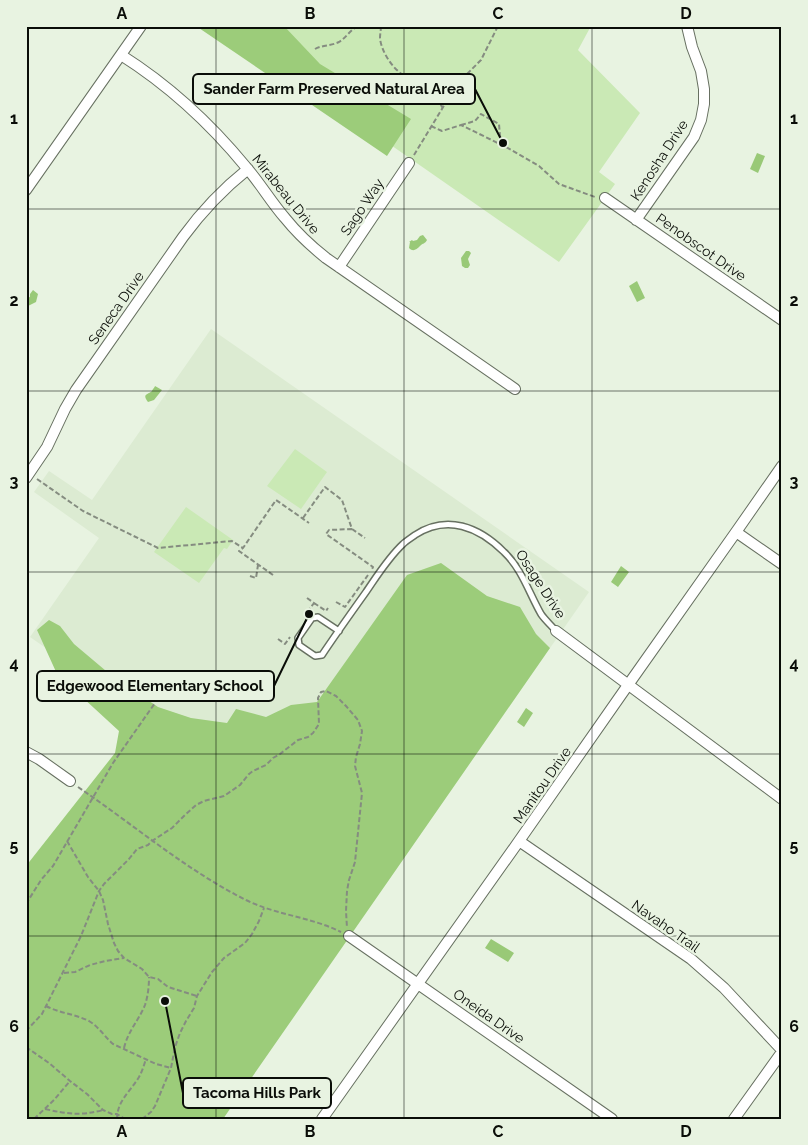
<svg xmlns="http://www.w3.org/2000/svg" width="808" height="1145" viewBox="0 0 808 1145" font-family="Raleway,sans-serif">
<rect width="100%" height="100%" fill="#e8f3e1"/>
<path fill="#dcebd2" d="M 211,329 L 589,592 L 386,884 L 30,637 L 99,538 L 34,492 L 49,471 L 92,500 Z"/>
<path fill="#cae9b5" d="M 220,26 L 591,26 L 578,50 L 640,113 L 599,172 L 615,184 L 559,262 Z
M 295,449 L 327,472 L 301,509 L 267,486 Z
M 186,507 L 233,540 L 227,549 L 224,548 L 199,583 L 154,552 Z"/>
<path fill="#9ccc7a" d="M 196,26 L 284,26 L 320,64 L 411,119 L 387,156 Z
M 441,563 L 487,596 L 520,607 L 536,634 L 550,648 L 223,1119 L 26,1119 L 26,866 L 115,753 L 119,731 L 57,674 L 37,630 L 49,620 L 60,626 L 74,644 L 112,676 L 158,707 L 191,718 L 227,723 L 236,709 L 266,717 L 291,705 L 317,702 L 407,575 Z"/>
<path fill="#99c977" d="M 757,153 L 765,156 L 758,173 L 750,169 Z
M 423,235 L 427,240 C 425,244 423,243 420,246 C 416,250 413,252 409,248 L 410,242 L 409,242 L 412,240 L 413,241 L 417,240 L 420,236 Z
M 466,251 L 469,251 L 471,253 L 468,259 L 470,265 L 468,268 L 465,268 L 462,266 L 461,258 Z
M 637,281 L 645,298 L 637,302 L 629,286 Z
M 33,290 L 38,294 L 36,302 L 28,306 L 26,305 L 26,298 L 30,297 L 30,294 Z
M 155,386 L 162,390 L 154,400 L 148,402 C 142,394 147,395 152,391 C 152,390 155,387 155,386 Z
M 621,566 L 629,572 L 618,587 L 611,582 Z
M 526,708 L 533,713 L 524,727 L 517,722 Z
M 491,939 L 514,953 L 508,962 L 485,948 Z"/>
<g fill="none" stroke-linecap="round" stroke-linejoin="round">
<defs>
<path id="lane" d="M 339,631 L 318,617 L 312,618 L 298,638 L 299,645 L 315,656 L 322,655 C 336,634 351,613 366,592 C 377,576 388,558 403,544 C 406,541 411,538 415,535 C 447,514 479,527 504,552 C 522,569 529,593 541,614 C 545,620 551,625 556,631"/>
<path id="street" d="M 121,55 C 170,86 209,122 246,167 C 260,183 271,202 285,218 C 297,233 311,246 326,258 L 515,389
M 26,190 L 141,26
M 605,198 L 782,320
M 636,220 L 694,137 L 701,120 L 704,104 L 704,89 L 701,71 L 692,47 L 687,26
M 339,267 L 409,163
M 26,478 L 47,447 L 65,409 L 76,390 L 183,237 C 202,211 223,189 248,169
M 736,532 L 782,564
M 556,631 L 782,799
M 26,752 L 39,759 L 70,781
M 519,841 L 691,959 L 724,988 L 782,1050
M 349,936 L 612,1119
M 322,1119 L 519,841 L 628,685 L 736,532 L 782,466
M 734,1119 L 782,1052"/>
</defs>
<use href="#lane" stroke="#677061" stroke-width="8"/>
<use href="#street" stroke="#677061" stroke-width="12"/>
<path stroke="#858c80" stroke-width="2" stroke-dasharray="5 2.5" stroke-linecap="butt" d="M 381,26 C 381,30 380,34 380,38 C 381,51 393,70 405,76 C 415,82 426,84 435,93 C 438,97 440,103 442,107
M 315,49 C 322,45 331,46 339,42 C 346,38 350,30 358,26
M 461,125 L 475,121 L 481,114 L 499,124 L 500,136 L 505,146
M 431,126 L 442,131 L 461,125 L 506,147 L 539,166 L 559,184 L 595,197
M 414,155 L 448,99 L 455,92 L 460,81 L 481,60 L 498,26
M 37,479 L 83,511 L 158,548 L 232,541 L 243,548
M 303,518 L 325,487 L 342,500 L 352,529 L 329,530 L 326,534 L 373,567 L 372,569
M 352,529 L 365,538
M 273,575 L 239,551 L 243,548 L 276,500 L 309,523
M 250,576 L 256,578 L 258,565
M 307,598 L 314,603 L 308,611
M 336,602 L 345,607 L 368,575
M 314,603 L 326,611 L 328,608
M 278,639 L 285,644 L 290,637
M 78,787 C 134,825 186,870 246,900 C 276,915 311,917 341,932
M 67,841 L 88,877 L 99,891 L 103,900 L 108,924 L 114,943 L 118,951 L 124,958 L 142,969 L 149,977 L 158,979 L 168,987 L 197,996
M 26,904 L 41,880 L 53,866 L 113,763 L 155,703
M 64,973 L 75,972 L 90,965 L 105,961 L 124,958
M 46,1006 C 59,1013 75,1014 89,1021 C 99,1027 104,1036 113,1044 L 156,1064 L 171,1068
M 26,1031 L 42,1014 L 81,936 L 99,891 L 104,884 L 129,859 L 137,849 L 148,845 L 152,841 L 172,828 L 185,815 L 196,805 L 204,801 L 224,796 L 240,785 L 249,774 L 253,771 L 266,765 L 273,758 L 280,754 L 298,740 L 308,737 L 313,733 L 319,724 L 318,698 L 321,692 L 326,691 L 336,696 L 346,706 L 358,720 L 362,731 L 360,744 L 356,757 L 355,766 L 362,793 L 356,852 L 355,862 L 349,880 L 347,891 L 346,911 L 347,928
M 26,1047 L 49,1063 L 70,1081 L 87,1094 L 103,1110 L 112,1114 L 117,1114 L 125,1119
M 124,1048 C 128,1031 139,1020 145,1005 C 148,996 149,986 149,977
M 45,1109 C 67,1114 81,1116 103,1110
M 34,1119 L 54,1100 L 70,1081
M 117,1119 C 117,1101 130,1092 139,1077 C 142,1072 144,1065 146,1059
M 142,1119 L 151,1112 L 155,1106 L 171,1068 L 175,1047 L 180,1033 L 186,1021 L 194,1008 L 197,996 L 212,972 L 224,958 L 245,943 L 252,934 L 259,921 L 264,908"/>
<use href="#lane" stroke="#fff" stroke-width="5"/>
<use href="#street" stroke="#fff" stroke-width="10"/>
</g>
<path fill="none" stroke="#0a0d08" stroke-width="1" stroke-opacity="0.55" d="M 216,26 L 216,1119M 404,26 L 404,1119M 592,26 L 592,1119M 26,209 L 782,209M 26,391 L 782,391M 26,572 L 782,572M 26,754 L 782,754M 26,936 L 782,936"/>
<g text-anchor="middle" stroke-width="5" stroke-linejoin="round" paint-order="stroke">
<g font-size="14" fill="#0a0d08" stroke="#e8f3e1">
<text transform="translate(659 160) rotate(-57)" y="5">Kenosha Drive</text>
<text transform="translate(286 194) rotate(51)" y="5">Mirabeau Drive</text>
<text transform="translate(362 207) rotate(-56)" y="5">Sago Way</text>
<text transform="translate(701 247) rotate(35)" y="5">Penobscot Drive</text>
<text transform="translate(116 308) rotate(-55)" y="5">Seneca Drive</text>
<text transform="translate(541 584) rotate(57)" y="5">Osage Drive</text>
<text transform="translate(542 785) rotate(-55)" y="5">Manitou Drive</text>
<text transform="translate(666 926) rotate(35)" y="5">Navaho Trail</text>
<text transform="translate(489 1016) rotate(35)" y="5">Oneida Drive</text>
</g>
</g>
<path fill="none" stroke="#0a0d08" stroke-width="2" d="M503 143L475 89M309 614L274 686M165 1001L183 1093"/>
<g fill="#0a0d08" stroke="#e8f3e1" stroke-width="2">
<circle cx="503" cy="143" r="5"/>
<circle cx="309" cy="614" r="5"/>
<circle cx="165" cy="1001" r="5"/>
</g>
<g fill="#e8f3e1" stroke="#0a0d08" stroke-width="2">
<rect x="193" y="74" width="282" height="30" rx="5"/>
<rect x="37" y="671" width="237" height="30" rx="5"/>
<rect x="183" y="1078" width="148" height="30" rx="5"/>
</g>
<g font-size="15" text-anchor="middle" font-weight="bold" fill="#0a0d08">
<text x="334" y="94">Sander Farm Preserved Natural Area</text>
<text x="155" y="691">Edgewood Elementary School</text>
<text x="257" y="1098">Tacoma Hills Park</text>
</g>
<rect width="808" height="1145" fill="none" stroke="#e8f3e1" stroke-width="55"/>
<rect x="28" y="28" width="752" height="1090" fill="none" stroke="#0a0d08" stroke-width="2"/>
<g font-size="16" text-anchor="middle" font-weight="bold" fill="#0a0d08">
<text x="122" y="19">A</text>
<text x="310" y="19">B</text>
<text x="498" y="19">C</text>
<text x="686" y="19">D</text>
<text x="14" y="124">1</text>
<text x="794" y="124">1</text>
<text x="14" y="306">2</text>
<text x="794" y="306">2</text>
<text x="14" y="487">3</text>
<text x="794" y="487">3</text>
<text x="14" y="669">4</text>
<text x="794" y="669">4</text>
<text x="14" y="851">5</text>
<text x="794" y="851">5</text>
<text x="14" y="1032">6</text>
<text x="794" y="1032">6</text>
<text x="122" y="1137">A</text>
<text x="310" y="1137">B</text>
<text x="498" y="1137">C</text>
<text x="686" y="1137">D</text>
</g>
</svg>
